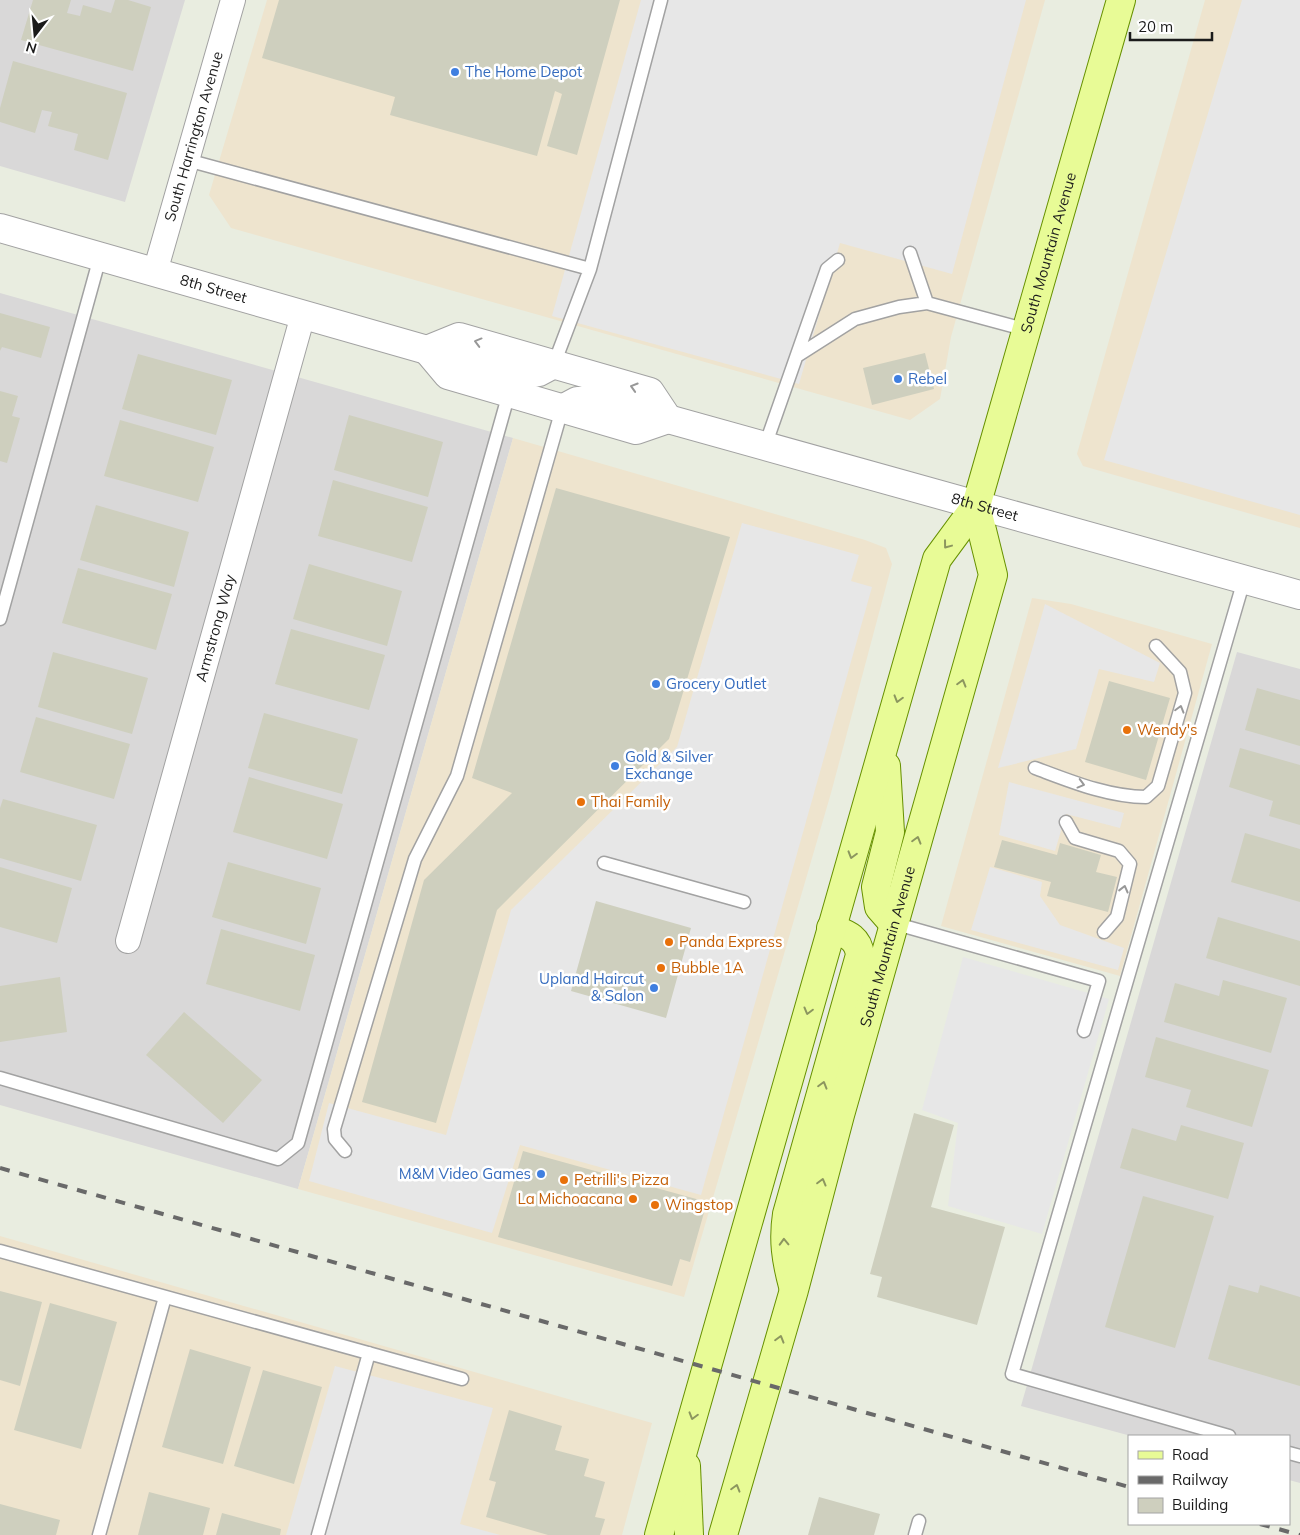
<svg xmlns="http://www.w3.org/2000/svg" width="1300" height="1535" viewBox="0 0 1300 1535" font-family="Mulish,sans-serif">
<rect width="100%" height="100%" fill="#e9ede0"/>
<path fill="#d9d8d8" d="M 0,0 L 185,0 L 125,202 L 0,166 Z
M 0,293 L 513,438 L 298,1189 L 0,1105 Z
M 1237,652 L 1300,669 L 1300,1483 L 1289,1480 L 1289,1436 L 1131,1436 L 1021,1406 Z"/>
<path fill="#eee4ce" d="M 267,0 L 1045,0 L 951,337 L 940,399 L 910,420 L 231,228 L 209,195 Z
M 1205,0 L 1300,0 L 1300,528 L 1083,466 L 1077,454 Z
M 513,438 L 865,540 L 886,548 L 892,564 L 831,793 L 684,1297 L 298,1189 Z
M 1032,598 L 1071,604 L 1212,644 L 1120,976 L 941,926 Z
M 0,1236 L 652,1423 L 622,1535 L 0,1535 Z"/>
<path fill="#e7e7e7" d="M 641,0 L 1026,0 L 952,274 L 840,243 L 799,384 L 552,316 Z
M 1242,0 L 1300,0 L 1300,515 L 1104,460 Z
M 742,523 L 859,555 L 851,581 L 872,587 L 701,1195 L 520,1145 L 492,1233 L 309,1181 L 329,1103 L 446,1135 L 511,910 L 677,747 Z
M 1045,604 L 1160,663 L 1154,682 L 1099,669 L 1076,749 L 998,768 Z
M 1009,782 L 1124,813 L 1120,828 L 1066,814 L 1055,851 L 999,835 Z
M 990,867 L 1042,882 L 1040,896 L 1060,925 L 1124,948 L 1118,970 L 971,930 Z
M 963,957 L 1109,999 L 1042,1234 L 948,1206 L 958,1123 L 922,1110 Z
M 335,1366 L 493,1408 L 460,1524 L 500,1535 L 286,1535 Z"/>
<path fill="#cecfbe" d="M 33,0 L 71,0 L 67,13 L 80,16 L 83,5 L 111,13 L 115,0 L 128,0 L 151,7 L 133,71 L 21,40 Z
M 279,0 L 620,0 L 577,155 L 547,146 L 562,94 L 555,91 L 537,156 L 390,115 L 395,97 L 262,58 Z
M 13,61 L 127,93 L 108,160 L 74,150 L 78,134 L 48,126 L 52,112 L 42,110 L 35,133 L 0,122 L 0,108 Z
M 0,313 L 50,327 L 41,358 L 2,347 L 0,351 Z
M 925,353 L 934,389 L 872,405 L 863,368 Z
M 138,354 L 232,380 L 216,435 L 122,409 Z
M 0,391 L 18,396 L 12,416 L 20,418 L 7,463 L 0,461 Z
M 349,415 L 443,442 L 428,497 L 334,470 Z
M 120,420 L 214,447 L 198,502 L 104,476 Z
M 333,480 L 428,507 L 412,562 L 318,536 Z
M 556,488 L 730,537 L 669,739 L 497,910 L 436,1123 L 362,1102 L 424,880 L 512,793 L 472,778 Z
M 96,505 L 189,532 L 174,587 L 80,560 Z
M 309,564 L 402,591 L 387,646 L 293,619 Z
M 78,568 L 172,594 L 156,650 L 62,623 Z
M 291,629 L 385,655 L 369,710 L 275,684 Z
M 53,652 L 148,678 L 132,734 L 38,707 Z
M 1109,681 L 1170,698 L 1146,780 L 1085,762 Z
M 1257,688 L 1300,700 L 1300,746 L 1245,730 Z
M 264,713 L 358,739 L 342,794 L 248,768 Z
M 36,717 L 130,744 L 114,799 L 20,772 Z
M 1240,748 L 1300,765 L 1300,825 L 1269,816 L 1273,801 L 1229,787 Z
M 249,777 L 343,804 L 327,859 L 233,832 Z
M 3,799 L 97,825 L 81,881 L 0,858 L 0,808 Z
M 1245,833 L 1300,849 L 1300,902 L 1231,882 Z
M 1002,840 L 1057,855 L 1060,843 L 1101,855 L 1096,872 L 1117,877 L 1108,912 L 1047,896 L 1051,882 L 994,867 Z
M 228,862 L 321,888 L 306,944 L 212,917 Z
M 0,867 L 72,888 L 57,943 L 0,927 Z
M 596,901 L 691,928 L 666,1018 L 571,991 Z
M 1218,917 L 1300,941 L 1300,986 L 1206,958 Z
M 221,929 L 315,955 L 300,1011 L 206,984 Z
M 60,977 L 67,1032 L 0,1042 L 0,986 Z
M 1223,980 L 1287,998 L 1271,1053 L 1164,1022 L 1175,983 L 1219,996 Z
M 184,1012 L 262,1080 L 223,1123 L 146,1055 Z
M 1156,1037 L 1269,1070 L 1252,1127 L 1186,1107 L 1191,1090 L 1145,1077 Z
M 914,1113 L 954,1125 L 931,1207 L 1005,1227 L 977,1325 L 877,1297 L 882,1277 L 870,1274 Z
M 1181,1125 L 1244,1143 L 1228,1199 L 1120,1168 L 1132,1128 L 1176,1141 Z
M 523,1151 L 707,1202 L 690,1262 L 680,1259 L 672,1286 L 498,1237 Z
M 1143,1196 L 1214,1216 L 1175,1348 L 1105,1327 Z
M 1229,1285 L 1258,1293 L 1260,1285 L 1300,1297 L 1300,1386 L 1208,1359 Z
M 0,1291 L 42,1302 L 20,1386 L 0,1380 Z
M 50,1303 L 117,1322 L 81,1449 L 14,1430 Z
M 190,1349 L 251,1367 L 223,1464 L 162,1447 Z
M 263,1370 L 322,1387 L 294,1484 L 234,1466 Z
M 509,1410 L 562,1426 L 555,1450 L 589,1459 L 584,1476 L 605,1482 L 595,1517 L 605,1519 L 600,1535 L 548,1535 L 486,1517 L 496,1482 L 489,1480 Z
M 149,1492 L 210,1508 L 203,1535 L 138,1535 Z
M 819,1497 L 880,1514 L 874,1535 L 808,1535 Z
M 0,1504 L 60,1520 L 56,1535 L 0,1535 Z
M 222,1513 L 281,1529 L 280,1535 L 216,1535 Z"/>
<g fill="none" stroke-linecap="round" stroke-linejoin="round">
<defs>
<path id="service" d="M 187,160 L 590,269
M 910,253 L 927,303
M 797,356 L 855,319 L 899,307 L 927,303 L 1027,330
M 554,364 L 590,269 L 661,0
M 765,446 L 827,269 L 838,260
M 0,619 L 100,257
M 1035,768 C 1070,781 1108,797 1146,797 L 1158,786 L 1185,693 L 1180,672 L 1156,646
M 1066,822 L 1075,838 L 1119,851 L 1130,864 L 1117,917 L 1104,932
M 604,863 L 744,902
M 893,923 L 1099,981 L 1084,1031
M 0,1078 L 278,1159 L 298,1143 L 509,393
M 345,1151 L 335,1139 L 334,1129 L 415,859 L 457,776 L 562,409
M 0,1251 L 462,1379
M 1229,1436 L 1012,1374 L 1244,580
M 1289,1453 L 1300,1456
M 99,1535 L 165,1297
M 318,1535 L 369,1353
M 915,1535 L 919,1521"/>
<g id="minor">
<path id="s1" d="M 155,272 L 233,0"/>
<path id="s2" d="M 128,941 L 303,315"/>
</g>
<g id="tertiary">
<path id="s3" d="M 0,228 L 427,350 L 522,375 L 539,372 L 554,364"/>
<path d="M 427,350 L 459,337 L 650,392 L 668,419"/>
<path d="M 427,350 L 448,375 L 636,430 L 668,419"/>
<path id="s4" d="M 562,409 L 577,401 L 598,401 L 668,419 L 1300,595"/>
</g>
<g id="primary">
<path d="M 886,766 L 890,832 L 876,887 L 879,907 L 893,923"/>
<path d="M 793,1286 C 786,1260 783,1240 787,1214 L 860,955 C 858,937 846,934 831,928"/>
<path d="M 686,1466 L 689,1535"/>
<path id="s5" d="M 659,1535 L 937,559 L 976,506 L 1121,0"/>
<path id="s6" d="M 723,1535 L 794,1290 L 840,1115 L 993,575 L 976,506"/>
</g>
</defs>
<use href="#service" stroke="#a2a2a2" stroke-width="15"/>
<use href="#minor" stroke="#a2a2a2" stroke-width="26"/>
<use href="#tertiary" stroke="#a2a2a2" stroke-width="30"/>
<use href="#primary" stroke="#679100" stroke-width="30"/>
<use href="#service" stroke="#fff" stroke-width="12"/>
<use href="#minor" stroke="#fff" stroke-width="24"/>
<use href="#tertiary" stroke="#fff" stroke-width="28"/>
<use href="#primary" stroke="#e8fb96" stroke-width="28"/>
<path stroke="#696969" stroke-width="4" stroke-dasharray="10 10" stroke-linecap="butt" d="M 0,1168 L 1129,1487
M 1260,1524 L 1300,1535"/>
</g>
<defs><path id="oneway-chevron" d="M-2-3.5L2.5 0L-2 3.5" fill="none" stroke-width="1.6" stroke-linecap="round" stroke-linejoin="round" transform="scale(1.25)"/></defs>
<g stroke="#989898">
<use href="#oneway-chevron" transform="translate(478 342) rotate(-165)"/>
<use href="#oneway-chevron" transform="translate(634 387) rotate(-163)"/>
<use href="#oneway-chevron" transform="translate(1180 709) rotate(-74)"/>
<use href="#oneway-chevron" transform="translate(1081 784) rotate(15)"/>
<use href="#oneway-chevron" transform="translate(1124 889) rotate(-76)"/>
</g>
<g stroke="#8c965f">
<use href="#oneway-chevron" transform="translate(947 545) rotate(127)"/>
<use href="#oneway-chevron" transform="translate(962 683) rotate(-74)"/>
<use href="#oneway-chevron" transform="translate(898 699) rotate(106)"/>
<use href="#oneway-chevron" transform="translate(917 840) rotate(-74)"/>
<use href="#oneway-chevron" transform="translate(852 855) rotate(106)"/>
<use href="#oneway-chevron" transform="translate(808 1011) rotate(105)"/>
<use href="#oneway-chevron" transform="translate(823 1085) rotate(-74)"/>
<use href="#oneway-chevron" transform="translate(822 1182) rotate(-75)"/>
<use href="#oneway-chevron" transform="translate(784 1242) rotate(-92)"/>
<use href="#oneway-chevron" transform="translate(780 1339) rotate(-74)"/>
<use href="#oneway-chevron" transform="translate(693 1416) rotate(106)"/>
<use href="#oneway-chevron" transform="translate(736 1488) rotate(-74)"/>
</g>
<g fill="#3f7fe0" stroke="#fff" stroke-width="2">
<circle cx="455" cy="72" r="5"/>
<circle cx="898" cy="379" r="5"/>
<circle cx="656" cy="684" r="5"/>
<circle cx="615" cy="766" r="5"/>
<circle cx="654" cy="988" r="5"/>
<circle cx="541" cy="1174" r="5"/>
</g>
<g fill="#e8710a" stroke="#fff" stroke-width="2">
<circle cx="1127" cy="730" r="5"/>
<circle cx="581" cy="802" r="5"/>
<circle cx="669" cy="942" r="5"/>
<circle cx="661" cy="968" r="5"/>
<circle cx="564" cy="1180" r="5"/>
<circle cx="633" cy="1199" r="5"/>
<circle cx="655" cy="1205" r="5"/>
</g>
<g text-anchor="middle" stroke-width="5" stroke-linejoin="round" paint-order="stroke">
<g font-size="15" fill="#366cbe" stroke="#fff" text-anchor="start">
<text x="465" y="77">The Home Depot</text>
<text x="908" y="384">Rebel</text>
<text x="666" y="689">Grocery Outlet</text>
<text x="625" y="762">Gold &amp; Silver<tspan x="625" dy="17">Exchange</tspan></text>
<text x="644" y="984" text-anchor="end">Upland Haircut<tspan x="644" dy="17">&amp; Salon</tspan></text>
<text x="531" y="1179" text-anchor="end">M&amp;M Video Games</text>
</g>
<g font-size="15" fill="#1b1b1b" stroke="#fff">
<text dy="5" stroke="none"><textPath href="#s1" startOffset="141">South Harrington Avenue</textPath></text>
<text dy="5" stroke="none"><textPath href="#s5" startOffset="1344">South Mountain Avenue</textPath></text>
<text dy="5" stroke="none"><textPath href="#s3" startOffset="222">8th Street</textPath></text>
<text dy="5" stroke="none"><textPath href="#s4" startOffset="439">8th Street</textPath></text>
<text dy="5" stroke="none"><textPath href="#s2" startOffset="325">Armstrong Way</textPath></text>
<text dy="5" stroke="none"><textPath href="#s6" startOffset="611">South Mountain Avenue</textPath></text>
</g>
<g font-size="15" fill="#c56008" stroke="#fff" text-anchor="start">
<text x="1137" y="735">Wendy's</text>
<text x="591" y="807">Thai Family</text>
<text x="679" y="947">Panda Express</text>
<text x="671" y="973">Bubble 1A</text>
<text x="574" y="1185">Petrilli's Pizza</text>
<text x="623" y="1204" text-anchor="end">La Michoacana</text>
<text x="665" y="1210">Wingstop</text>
</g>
</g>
<rect x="1128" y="1435" width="162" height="90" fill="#ffffff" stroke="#a4a4a4"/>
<rect x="1138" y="1451" width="25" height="8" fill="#e8fb96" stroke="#a4a4a4"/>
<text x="1172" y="1460" font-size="15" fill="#1b1b1b">Road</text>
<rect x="1138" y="1476" width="25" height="8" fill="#696969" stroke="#a4a4a4"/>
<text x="1172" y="1485" font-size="15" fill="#1b1b1b">Railway</text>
<rect x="1138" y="1498" width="25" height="15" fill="#cecfbe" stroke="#a4a4a4"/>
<text x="1172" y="1510" font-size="15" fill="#1b1b1b">Building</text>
<g transform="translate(35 35) rotate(196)" stroke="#ffffff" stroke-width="4" paint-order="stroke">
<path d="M0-4L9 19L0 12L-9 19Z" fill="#1b1b1b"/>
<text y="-8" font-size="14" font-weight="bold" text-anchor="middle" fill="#1b1b1b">N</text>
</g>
<path d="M1130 32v8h82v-8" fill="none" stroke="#1b1b1b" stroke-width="2.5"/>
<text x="1138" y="32" font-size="15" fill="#1b1b1b" stroke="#ffffff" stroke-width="4" paint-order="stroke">20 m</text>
</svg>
